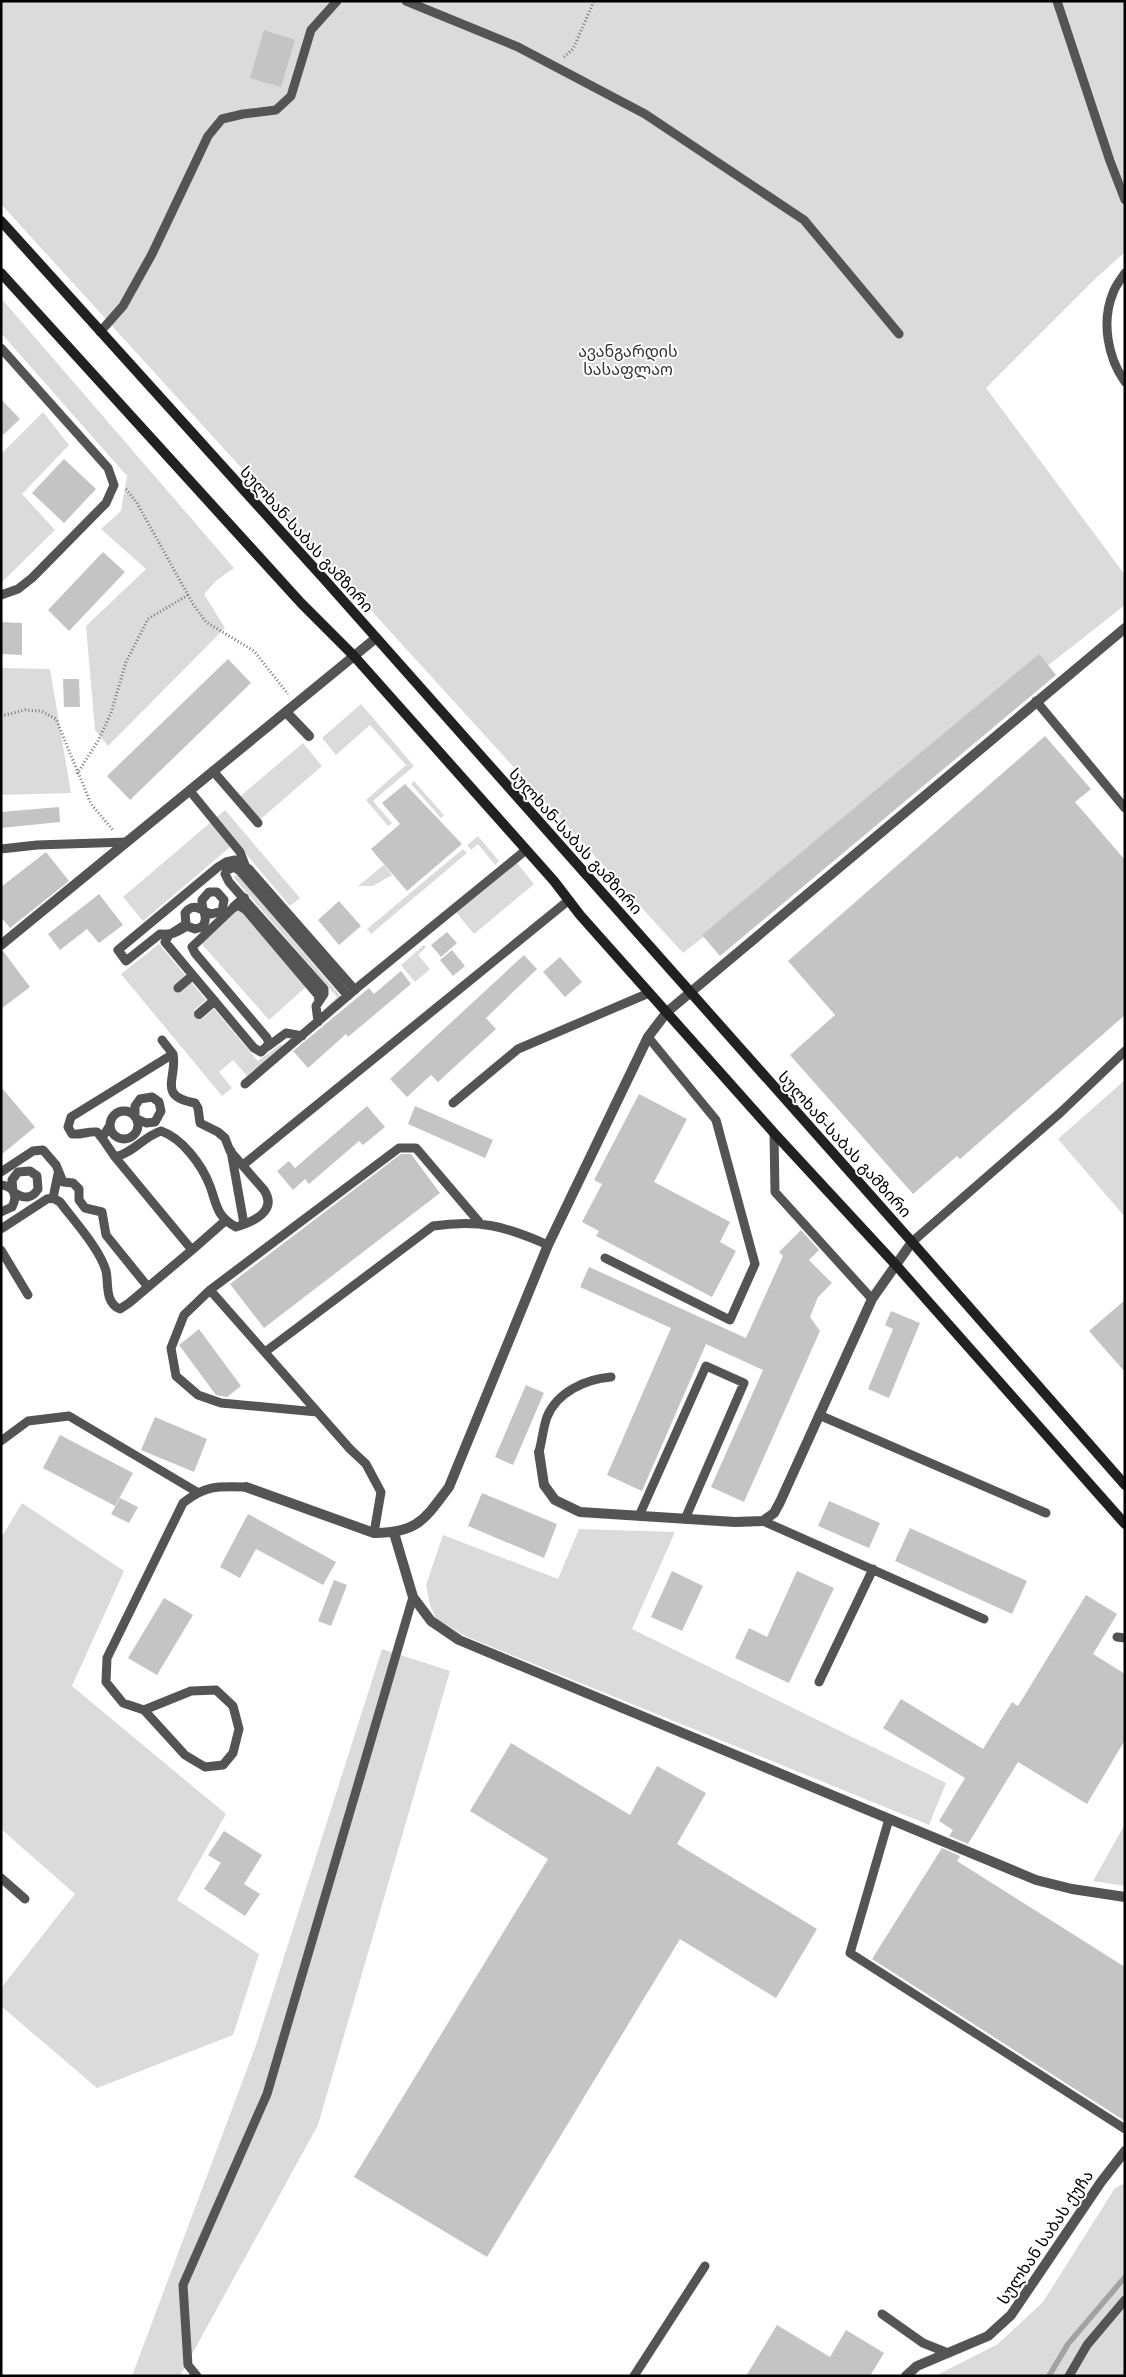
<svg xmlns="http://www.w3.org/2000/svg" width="1126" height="2377" viewBox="0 0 1126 2377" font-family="Helvetica,'Noto Sans Georgian',sans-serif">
<rect width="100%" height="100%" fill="#fff"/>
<path fill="#dbdbdb" d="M 1,1 L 1125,1 L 1125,252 L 1096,278 L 986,388 L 1125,575 L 1125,605 L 683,953 L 1,204 Z
M 1,298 L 234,568 L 217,580 L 204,594 L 225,628 L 108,746 L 95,730 L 86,626 L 146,569 L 101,529 L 121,511 L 127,476 L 1,333 Z
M 43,412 L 69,445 L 22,494 L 55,530 L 1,583 L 1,454 Z
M 1,668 L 50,669 L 71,793 L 1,795 Z
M 361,704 L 414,766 L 373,801 L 392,823 L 388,826 L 366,800 L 406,765 L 370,725 L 336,755 L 322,738 Z
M 303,743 L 322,766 L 256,823 L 237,799 Z
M 414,781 L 444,815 L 441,818 L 411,784 Z
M 225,810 L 300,898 L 290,906 L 236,842 L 143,921 L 123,897 Z
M 478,836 L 499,861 L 495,865 L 478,844 L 471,850 L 467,845 Z
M 463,849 L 467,853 L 371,934 L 367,929 Z
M 517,863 L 534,884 L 474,934 L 456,912 Z
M 384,865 L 392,875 L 373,886 L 358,886 Z
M 237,874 L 342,998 L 327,1013 L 323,1010 L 337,997 L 233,877 Z
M 240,907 L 308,985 L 269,1020 L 200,942 Z
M 159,944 L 206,1000 L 194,1010 L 202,1019 L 214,1009 L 258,1061 L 281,1044 L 283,1046 L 247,1076 L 233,1060 L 219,1072 L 232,1088 L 222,1096 L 121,974 Z
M 424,945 L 426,947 L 418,955 L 430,969 L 415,982 L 401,965 Z
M 1125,1080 L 1125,1217 L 1058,1139 Z
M 22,1503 L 124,1571 L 72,1686 L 226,1814 L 177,1900 L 259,1954 L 233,2035 L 97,2088 L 1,2006 L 1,1988 L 75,1894 L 1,1829 L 1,1538 Z
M 579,1529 L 675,1532 L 632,1629 L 946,1783 L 929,1825 L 465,1636 L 436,1619 L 430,1605 L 426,1585 L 443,1535 L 558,1579 Z
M 382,1649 L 450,1671 L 318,2125 L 180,2376 L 132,2376 L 256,2045 Z
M 1125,1824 L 1125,1886 L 1093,1881 Z
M 1125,2183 L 1125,2376 L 935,2376 L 998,2344 L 1043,2302 L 1115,2188 Z"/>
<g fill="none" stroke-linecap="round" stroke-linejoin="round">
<path stroke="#a2a2a2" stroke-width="5.5" d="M 1049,2376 L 1068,2344 L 1125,2277"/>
</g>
<path fill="#c4c4c4" d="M 264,30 L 295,40 L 281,87 L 250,78 Z
M 1,399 L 20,419 L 1,437 Z
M 64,459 L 96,489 L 64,523 L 32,493 Z
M 103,552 L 125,572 L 69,631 L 48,610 Z
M 1,622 L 22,623 L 22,655 L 1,654 Z
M 1039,654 L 1056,675 L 720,956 L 702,935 Z
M 228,659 L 251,683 L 130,800 L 107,776 Z
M 63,679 L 79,679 L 80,707 L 64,707 Z
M 1045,736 L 1091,789 L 1075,802 L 1125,860 L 1125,1015 L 960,1159 L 957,1156 L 913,1194 L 790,1055 L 835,1015 L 788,961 Z
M 405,784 L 462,844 L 407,891 L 371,849 L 400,824 L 382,803 Z
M 59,807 L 60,822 L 1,828 L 1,812 Z
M 46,852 L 69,881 L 10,928 L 1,917 L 1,887 Z
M 99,894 L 123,925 L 99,943 L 87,929 L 60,950 L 48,934 Z
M 339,901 L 361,926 L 339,945 L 318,920 Z
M 447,932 L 457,943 L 441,957 L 431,945 Z
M 452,950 L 465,966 L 453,976 L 440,960 Z
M 3,951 L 30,987 L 1,1009 L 1,952 Z
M 524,955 L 537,969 L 486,1018 L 496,1029 L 438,1082 L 431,1075 L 407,1097 L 390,1079 Z
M 560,957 L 582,982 L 565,997 L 543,972 Z
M 401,971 L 411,984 L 348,1037 L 346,1034 L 308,1068 L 293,1051 L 369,988 L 374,994 Z
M 1,1087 L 35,1127 L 1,1155 Z
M 639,1094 L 687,1119 L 654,1182 L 730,1222 L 720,1242 L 736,1251 L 712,1297 L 596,1236 L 599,1231 L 582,1222 L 602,1184 L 594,1180 Z
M 367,1106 L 385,1127 L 363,1145 L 359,1141 L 309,1184 L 305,1179 L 293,1190 L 277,1171 L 289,1161 L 295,1168 Z
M 415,1106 L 493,1140 L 485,1158 L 408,1124 Z
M 401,1154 L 411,1154 L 440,1193 L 264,1328 L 230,1284 Z
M 801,1230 L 819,1250 L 809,1260 L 832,1283 L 818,1297 L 810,1317 L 820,1331 L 744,1502 L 711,1487 L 763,1370 L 706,1344 L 642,1491 L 607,1475 L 671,1328 L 580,1287 L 589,1267 L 746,1338 L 783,1256 L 779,1252 Z
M 1125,1300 L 1125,1372 L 1089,1331 Z
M 891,1311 L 920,1323 L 889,1398 L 868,1389 L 893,1329 L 885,1325 Z
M 199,1329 L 241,1386 L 227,1397 L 216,1395 L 179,1345 Z
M 526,1385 L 544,1393 L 513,1465 L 495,1457 Z
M 155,1417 L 207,1439 L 194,1472 L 141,1450 Z
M 60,1435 L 133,1473 L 115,1506 L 43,1468 Z
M 482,1493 L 557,1524 L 544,1558 L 468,1526 Z
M 120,1498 L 138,1507 L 129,1523 L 111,1514 Z
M 829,1501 L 880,1523 L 869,1548 L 818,1526 Z
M 248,1514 L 336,1562 L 323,1585 L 256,1549 L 240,1578 L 220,1567 Z
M 910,1528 L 1027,1581 L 1012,1614 L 895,1561 Z
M 672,1571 L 703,1586 L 682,1631 L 651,1617 Z
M 797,1571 L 834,1588 L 789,1683 L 735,1658 L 749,1628 L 767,1637 Z
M 334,1580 L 347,1585 L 331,1626 L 318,1621 Z
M 1086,1595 L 1117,1614 L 1093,1654 L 1125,1674 L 1125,1740 L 1087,1804 L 1018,1762 L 968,1844 L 949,1836 L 953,1830 L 939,1821 L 965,1778 L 883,1728 L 901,1699 L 983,1749 L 1012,1702 L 1018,1706 Z
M 164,1598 L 193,1615 L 157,1675 L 128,1658 Z
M 511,1743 L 630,1815 L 657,1766 L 706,1793 L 677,1844 L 817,1929 L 776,1998 L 680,1939 L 487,2257 L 354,2177 L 548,1859 L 470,1811 Z
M 224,1831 L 262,1855 L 244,1884 L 260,1894 L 245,1916 L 204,1889 L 221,1863 L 208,1855 Z
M 942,1848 L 960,1856 L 957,1861 L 1125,1967 L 1125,2121 L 872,1959 Z
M 777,2325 L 830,2357 L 846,2330 L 884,2353 L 870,2376 L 746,2376 Z"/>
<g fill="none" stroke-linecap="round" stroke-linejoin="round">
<path stroke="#767676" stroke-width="3" stroke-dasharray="1 2.5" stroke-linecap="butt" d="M 564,57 L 573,49 L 594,1
M 126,489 L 137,503 L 193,604 L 206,622 L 254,651 L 288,694
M 1,716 L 25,710 L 41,711 L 56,719 L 91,804 L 113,830
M 77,774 L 98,741 L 111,713 L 126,662 L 148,619 L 188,595"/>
<path stroke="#545454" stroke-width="9" d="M 406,1 L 518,47 L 645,114 L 804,220 L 899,334
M 1057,1 L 1110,161 L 1125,200
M 1125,273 C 1121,279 1115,286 1113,293 C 1101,322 1108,358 1125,382
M 100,332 L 123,306 L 152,254 L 208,136 L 222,119 L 243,114 L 276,110 L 291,96 L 311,30 L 337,1
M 1,348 L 108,468 L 114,485 L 106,503 L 32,578 L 18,589 L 1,595
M 1036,701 L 1125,808
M 213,771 L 258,823
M 190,791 L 240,852 L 245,865
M 1,849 L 37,845 L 127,842
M 178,988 L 192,976
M 319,1001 L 318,995 L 246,910 L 238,905 L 234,907 L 192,947 L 195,953 L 267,1038 L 269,1044 L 261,1052 L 254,1048 L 165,942 L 169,935 L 186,924 L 185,913 C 194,901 201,911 211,914 L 222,911 L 224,900 L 217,892 L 209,892 L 202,900 C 201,911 210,917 202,927 L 195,929 L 187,926 C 177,932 173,935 161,934 L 160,934 L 126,961 L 118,950 L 218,867 L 226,862 L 235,860 L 249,869 L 355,990
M 318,1022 L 316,1006 L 324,994 L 324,989 L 229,882 L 225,874 L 227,870 L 234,867 L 240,871 L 348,996
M 267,1047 L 286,1033 L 302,1036
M 245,1084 L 358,987 L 526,850
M 453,1103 L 518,1049 L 649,993
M110 1125a14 14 0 1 1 28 0a14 14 0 1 1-28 0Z
M 135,1117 L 135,1106 L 140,1099 L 152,1097 L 159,1102 L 161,1111 L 155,1122 L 146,1123 L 137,1119
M 110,1125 L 102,1138 L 115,1157 C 133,1153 143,1137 161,1131 C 182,1138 202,1165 210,1186 C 217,1205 216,1216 236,1227 C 253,1222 278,1211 264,1190 L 230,1151 L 225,1138 L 218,1132 L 200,1123 L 198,1108 L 195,1103 C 156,1096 178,1078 173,1054 L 162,1040
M 774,1133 L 775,1192 L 872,1299
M 102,1138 L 97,1132 C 88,1131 82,1135 72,1134 L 68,1127 L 71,1117 L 173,1054
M 231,1151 L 244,1224
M 115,1157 L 192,1250 L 225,1221
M 243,1165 L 569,900
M 1,1172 L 33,1151 L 43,1150 L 56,1165 L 63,1182 L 73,1183 L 79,1189 L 79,1200 L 85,1208 L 102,1212 L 106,1235 L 148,1287
M 1,1185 C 14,1186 18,1196 12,1207 L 1,1212
M 13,1191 L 12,1180 L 18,1172 L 30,1171 L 37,1176 L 38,1189 C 32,1199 24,1199 15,1193
M 53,1198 L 58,1174
M 1,1229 L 47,1199 L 53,1198 L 60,1202 C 74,1221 100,1249 106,1271 C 109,1283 104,1302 120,1309 L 129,1303 L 192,1250
M 912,1242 L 1060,1113 L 1125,1051
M 1,1250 L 28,1295
M 605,1258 L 730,1320 L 755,1264 L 716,1120 L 648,1037
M 210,1290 L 350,1449 L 366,1464 L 381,1492 L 374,1533
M 265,1352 L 433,1226 C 479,1219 505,1226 548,1245
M 317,1412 L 221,1403 L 198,1395 L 176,1376 L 171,1348 L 184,1315 L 210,1290 L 399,1148 L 416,1148 L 479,1222
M 819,1415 L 1046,1513
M 1,1441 L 28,1421 L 69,1416 L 197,1492
M 539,1452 C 542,1441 543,1428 547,1417 C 557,1392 586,1379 611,1377
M 639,1516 L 706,1366 L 744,1383 L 685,1519
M 763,1521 L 984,1619
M 1117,1637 L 1125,1638
M 819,1682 L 873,1569
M 144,1710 L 185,1755 L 205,1767 L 223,1765 L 233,1753 L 239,1729 L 233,1706 L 216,1690 L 191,1691 L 144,1710 L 123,1703 L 106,1682 L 107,1658 L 183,1503 C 205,1485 218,1486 246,1487
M 889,1819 L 850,1953 L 1125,2129
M 1,1878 L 25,1899
M 882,2314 L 923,2343 L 948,2353
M 197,2376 L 188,2365 L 183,2285 L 267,2094 L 413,1597
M 634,2376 L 705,2266
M 1069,2376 L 1087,2345 L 1125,2300"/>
<path stroke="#545454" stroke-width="10" d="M 286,712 L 309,736
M 234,907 L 244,898
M 199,1014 L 214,1001
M 539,1452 L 544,1485 L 555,1500 L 580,1512 L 735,1522 L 763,1521 L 774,1513 L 780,1502 L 872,1299 L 912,1242
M 246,1487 L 374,1533 C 418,1533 425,1519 449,1487 L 548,1245 L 648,1037 L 667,1012 L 1125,628
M 394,1533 L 413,1597 L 431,1621 L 459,1640 L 1036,1880 L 1072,1889 L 1125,1897
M 906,2376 L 917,2366 L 988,2336 L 1011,2315 L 1101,2182 L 1125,2151"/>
<path stroke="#545454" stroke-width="10" d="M 1,945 L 376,638"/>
<path stroke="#212121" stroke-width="10" d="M 1,221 L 325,580 L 912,1242 L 1125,1485
M 1,273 L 301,603 L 354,656 L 554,881 L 580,915 L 774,1133 L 895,1264 L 1125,1524"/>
</g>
<g text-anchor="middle" stroke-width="4" stroke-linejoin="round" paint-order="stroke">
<g font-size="16" fill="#323232" stroke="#fff">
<text x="628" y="357">ავანგარდის<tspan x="628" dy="18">სასაფლაო</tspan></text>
</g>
<g font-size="16" fill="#000" stroke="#fff">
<text transform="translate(307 539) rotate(48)" y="6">სულხან-საბას გამზირი</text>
<text transform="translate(576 841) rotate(48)" y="6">სულხან-საბას გამზირი</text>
<text transform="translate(845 1144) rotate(48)" y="6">სულხან-საბას გამზირი</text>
<text transform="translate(1045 2237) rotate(-56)" y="6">სულხან საბას ქუჩა</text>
</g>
</g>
<rect width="1126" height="2377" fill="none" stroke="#000000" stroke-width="5"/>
</svg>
